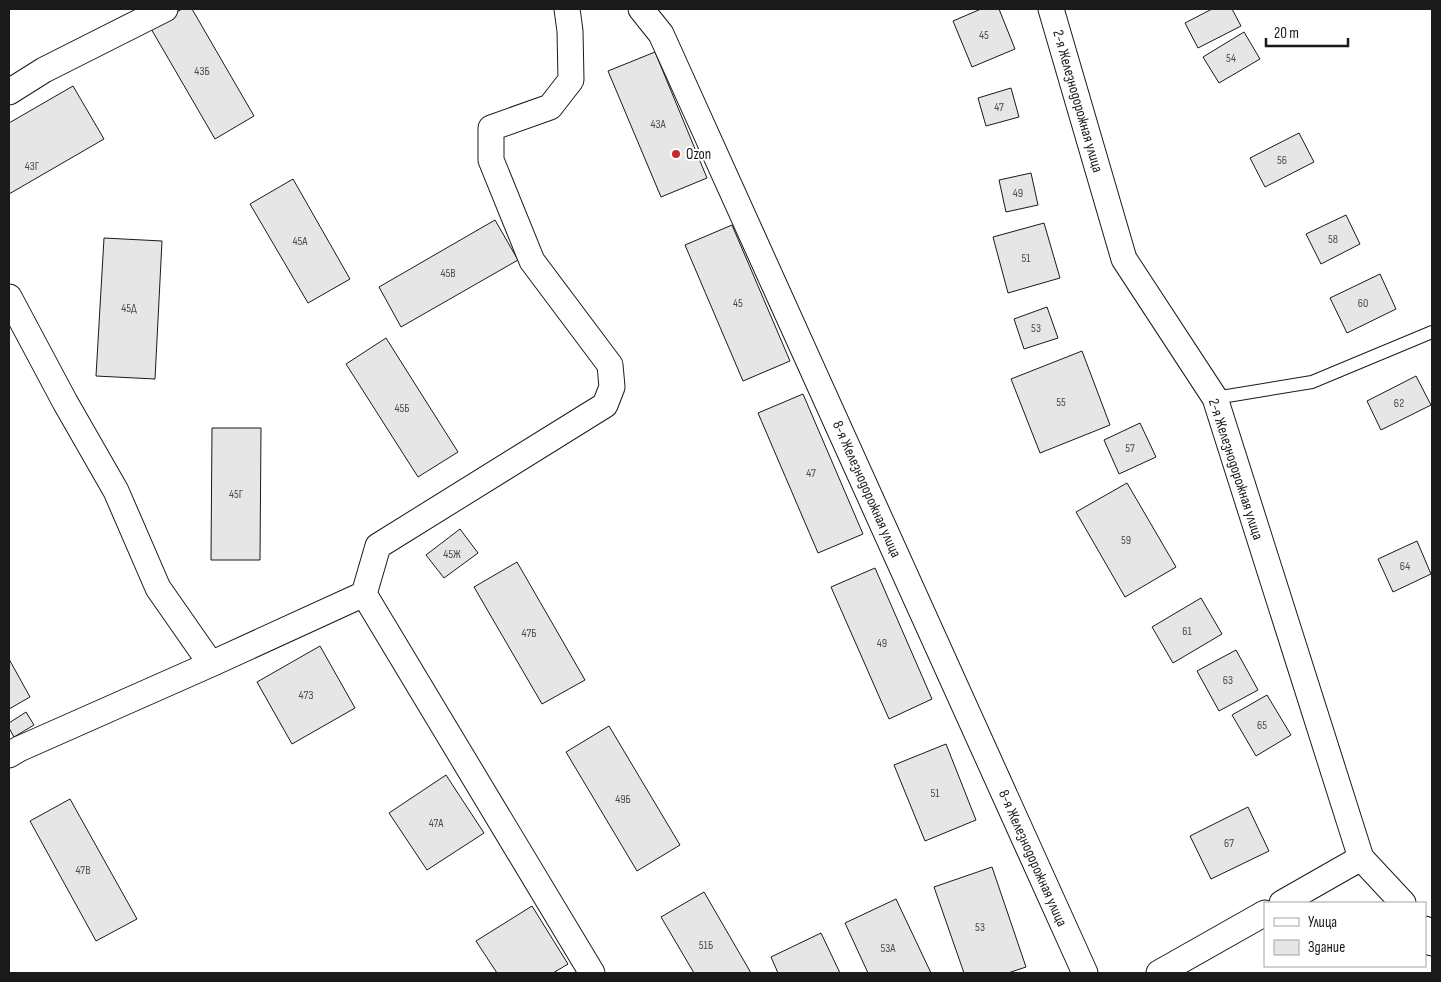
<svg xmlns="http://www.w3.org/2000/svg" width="1441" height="982" viewBox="0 0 1441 982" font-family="'Sofia Sans Condensed',sans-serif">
<rect width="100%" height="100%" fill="#fff"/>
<path fill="#e6e6e6" stroke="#1a1a1a" d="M 182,9 L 192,9 L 254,116 L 215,139 L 150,27 Z
M 981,9 L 999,9 L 1015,49 L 972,67 L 953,21 Z
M 1212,9 L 1232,9 L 1241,26 L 1198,48 L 1185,23 Z
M 1244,32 L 1260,59 L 1219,83 L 1203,57 Z
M 655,52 L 707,178 L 661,197 L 608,71 Z
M 73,86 L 104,139 L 9,194 L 9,123 Z
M 1011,88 L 1019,117 L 986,126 L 978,98 Z
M 1299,133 L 1314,162 L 1265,187 L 1250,158 Z
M 1031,173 L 1038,205 L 1006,212 L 999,180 Z
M 293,179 L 350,279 L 308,303 L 250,204 Z
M 1346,215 L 1360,244 L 1321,264 L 1306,234 Z
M 495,220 L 518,260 L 401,327 L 379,287 Z
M 1044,223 L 1060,278 L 1008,293 L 993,237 Z
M 732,225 L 790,361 L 743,381 L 685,245 Z
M 104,238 L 162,241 L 155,379 L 96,376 Z
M 1380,274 L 1396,309 L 1347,333 L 1330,298 Z
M 1047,307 L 1058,338 L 1024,349 L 1014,319 Z
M 386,338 L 458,452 L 418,477 L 346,364 Z
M 1082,351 L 1110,425 L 1040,453 L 1011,379 Z
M 1416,376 L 1431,405 L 1381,430 L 1367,401 Z
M 803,394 L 863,534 L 818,553 L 758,413 Z
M 1140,423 L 1156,457 L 1119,474 L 1104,440 Z
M 212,428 L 261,428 L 260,560 L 211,560 Z
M 1127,483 L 1176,567 L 1125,597 L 1076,512 Z
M 460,529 L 478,553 L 444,578 L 426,555 Z
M 1417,541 L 1431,574 L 1393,592 L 1378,559 Z
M 517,562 L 585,680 L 542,704 L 474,587 Z
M 875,568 L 932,699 L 889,719 L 831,587 Z
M 1201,598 L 1222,634 L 1173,663 L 1152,627 Z
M 320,646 L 355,708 L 292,744 L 257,682 Z
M 1236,650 L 1258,690 L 1219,711 L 1197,671 Z
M 9,659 L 30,697 L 9,709 Z
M 1267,695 L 1291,735 L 1256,756 L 1232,715 Z
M 26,712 L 34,725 L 14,737 L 9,728 L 9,723 Z
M 609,726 L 680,845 L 637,871 L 566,752 Z
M 946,744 L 976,820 L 925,841 L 894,765 Z
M 446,775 L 484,833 L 427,870 L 389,813 Z
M 70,799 L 137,919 L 96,941 L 30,821 Z
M 1248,807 L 1269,851 L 1211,879 L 1190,836 Z
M 992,867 L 1026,967 L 1008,973 L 964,973 L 934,887 Z
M 704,892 L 751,973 L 694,973 L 661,917 Z
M 896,899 L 931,973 L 868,973 L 845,923 Z
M 532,906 L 568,964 L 553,973 L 497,973 L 476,941 Z
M 821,933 L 840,973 L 778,973 L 771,957 Z"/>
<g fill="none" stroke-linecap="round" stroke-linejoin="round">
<defs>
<path id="lane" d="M 1215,398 L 1312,382 L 1432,332"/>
<path id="street" d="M 641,9 L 661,34 L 1085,973
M 1051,9 L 1124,259 L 1215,398 L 1361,858 L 1403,903
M 9,92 L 44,70 L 165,9
M 9,297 L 65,402 L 116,491 L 158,588 L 211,664
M 364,594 L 592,973
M 9,755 L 19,749 L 211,664 L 364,594 L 378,546 L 605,405 L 612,387 L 610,365 L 532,261 L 491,160 L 491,128 L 550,107 L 571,80 L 570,31 L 567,9
M 1282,903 L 1361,858
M 1425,929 L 1432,943
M 1159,973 L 1265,913"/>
</defs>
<use href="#lane" stroke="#1a1a1a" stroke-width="14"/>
<use href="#street" stroke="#1a1a1a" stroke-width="27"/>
<use href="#lane" stroke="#fff" stroke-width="12"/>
<use href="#street" stroke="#fff" stroke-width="25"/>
</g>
<circle fill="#c62828" stroke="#fff" stroke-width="2" cx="676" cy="154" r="5"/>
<g text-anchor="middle" stroke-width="4" stroke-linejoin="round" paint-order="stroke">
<g font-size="12" fill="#4d4d4d">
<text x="984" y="39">45</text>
<text x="1231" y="62">54</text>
<text x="202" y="75">43Б</text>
<text x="999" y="111">47</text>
<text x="658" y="128">43А</text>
<text x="1282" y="164">56</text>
<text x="32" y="170">43Г</text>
<text x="1018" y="197">49</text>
<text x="1333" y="243">58</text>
<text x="300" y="245">45А</text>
<text x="1026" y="262">51</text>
<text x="448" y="277">45В</text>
<text x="738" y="307">45</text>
<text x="1363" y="307">60</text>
<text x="129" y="312">45Д</text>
<text x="1036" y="332">53</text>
<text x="1061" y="406">55</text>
<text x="1399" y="407">62</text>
<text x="402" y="412">45Б</text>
<text x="1130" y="452">57</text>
<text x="811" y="477">47</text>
<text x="236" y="498">45Г</text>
<text x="1126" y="544">59</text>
<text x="452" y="558">45Ж</text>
<text x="1405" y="570">64</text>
<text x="1187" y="635">61</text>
<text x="529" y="637">47Б</text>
<text x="882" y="647">49</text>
<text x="1228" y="684">63</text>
<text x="306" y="699">47З</text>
<text x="1262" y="729">65</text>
<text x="935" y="797">51</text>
<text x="623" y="803">49Б</text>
<text x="436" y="827">47А</text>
<text x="1229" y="847">67</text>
<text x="83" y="874">47В</text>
<text x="980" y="931">53</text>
<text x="706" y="949">51Б</text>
<text x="888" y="952">53А</text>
</g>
<g font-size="15" fill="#1a1a1a" stroke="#fff">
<text transform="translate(1078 101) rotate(74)" y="5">2-я Железнодорожная улица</text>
<text transform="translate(1236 469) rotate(72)" y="5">2-я Железнодорожная улица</text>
<text transform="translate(867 489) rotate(66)" y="5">8-я Железнодорожная улица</text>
<text transform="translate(1033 858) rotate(66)" y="5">8-я Железнодорожная улица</text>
</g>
<g font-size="15" fill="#1a1a1a" stroke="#fff" text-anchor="start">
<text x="686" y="159">Ozon</text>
</g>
</g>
<rect width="1441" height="982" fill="none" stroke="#1a1a1a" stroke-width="20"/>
<rect x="1264" y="902" width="162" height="65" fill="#ffffff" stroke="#a3a3a3"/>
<rect x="1274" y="918" width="25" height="8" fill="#ffffff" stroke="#a3a3a3"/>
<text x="1308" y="927" font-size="15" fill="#1a1a1a">Улица</text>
<rect x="1274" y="940" width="25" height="15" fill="#e6e6e6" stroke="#a3a3a3"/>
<text x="1308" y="952" font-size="15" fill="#1a1a1a">Здание</text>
<path d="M1266 38v8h82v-8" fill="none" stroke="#1a1a1a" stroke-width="2.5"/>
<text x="1274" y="38" font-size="15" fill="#1a1a1a" stroke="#ffffff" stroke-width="4" paint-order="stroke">20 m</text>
</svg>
